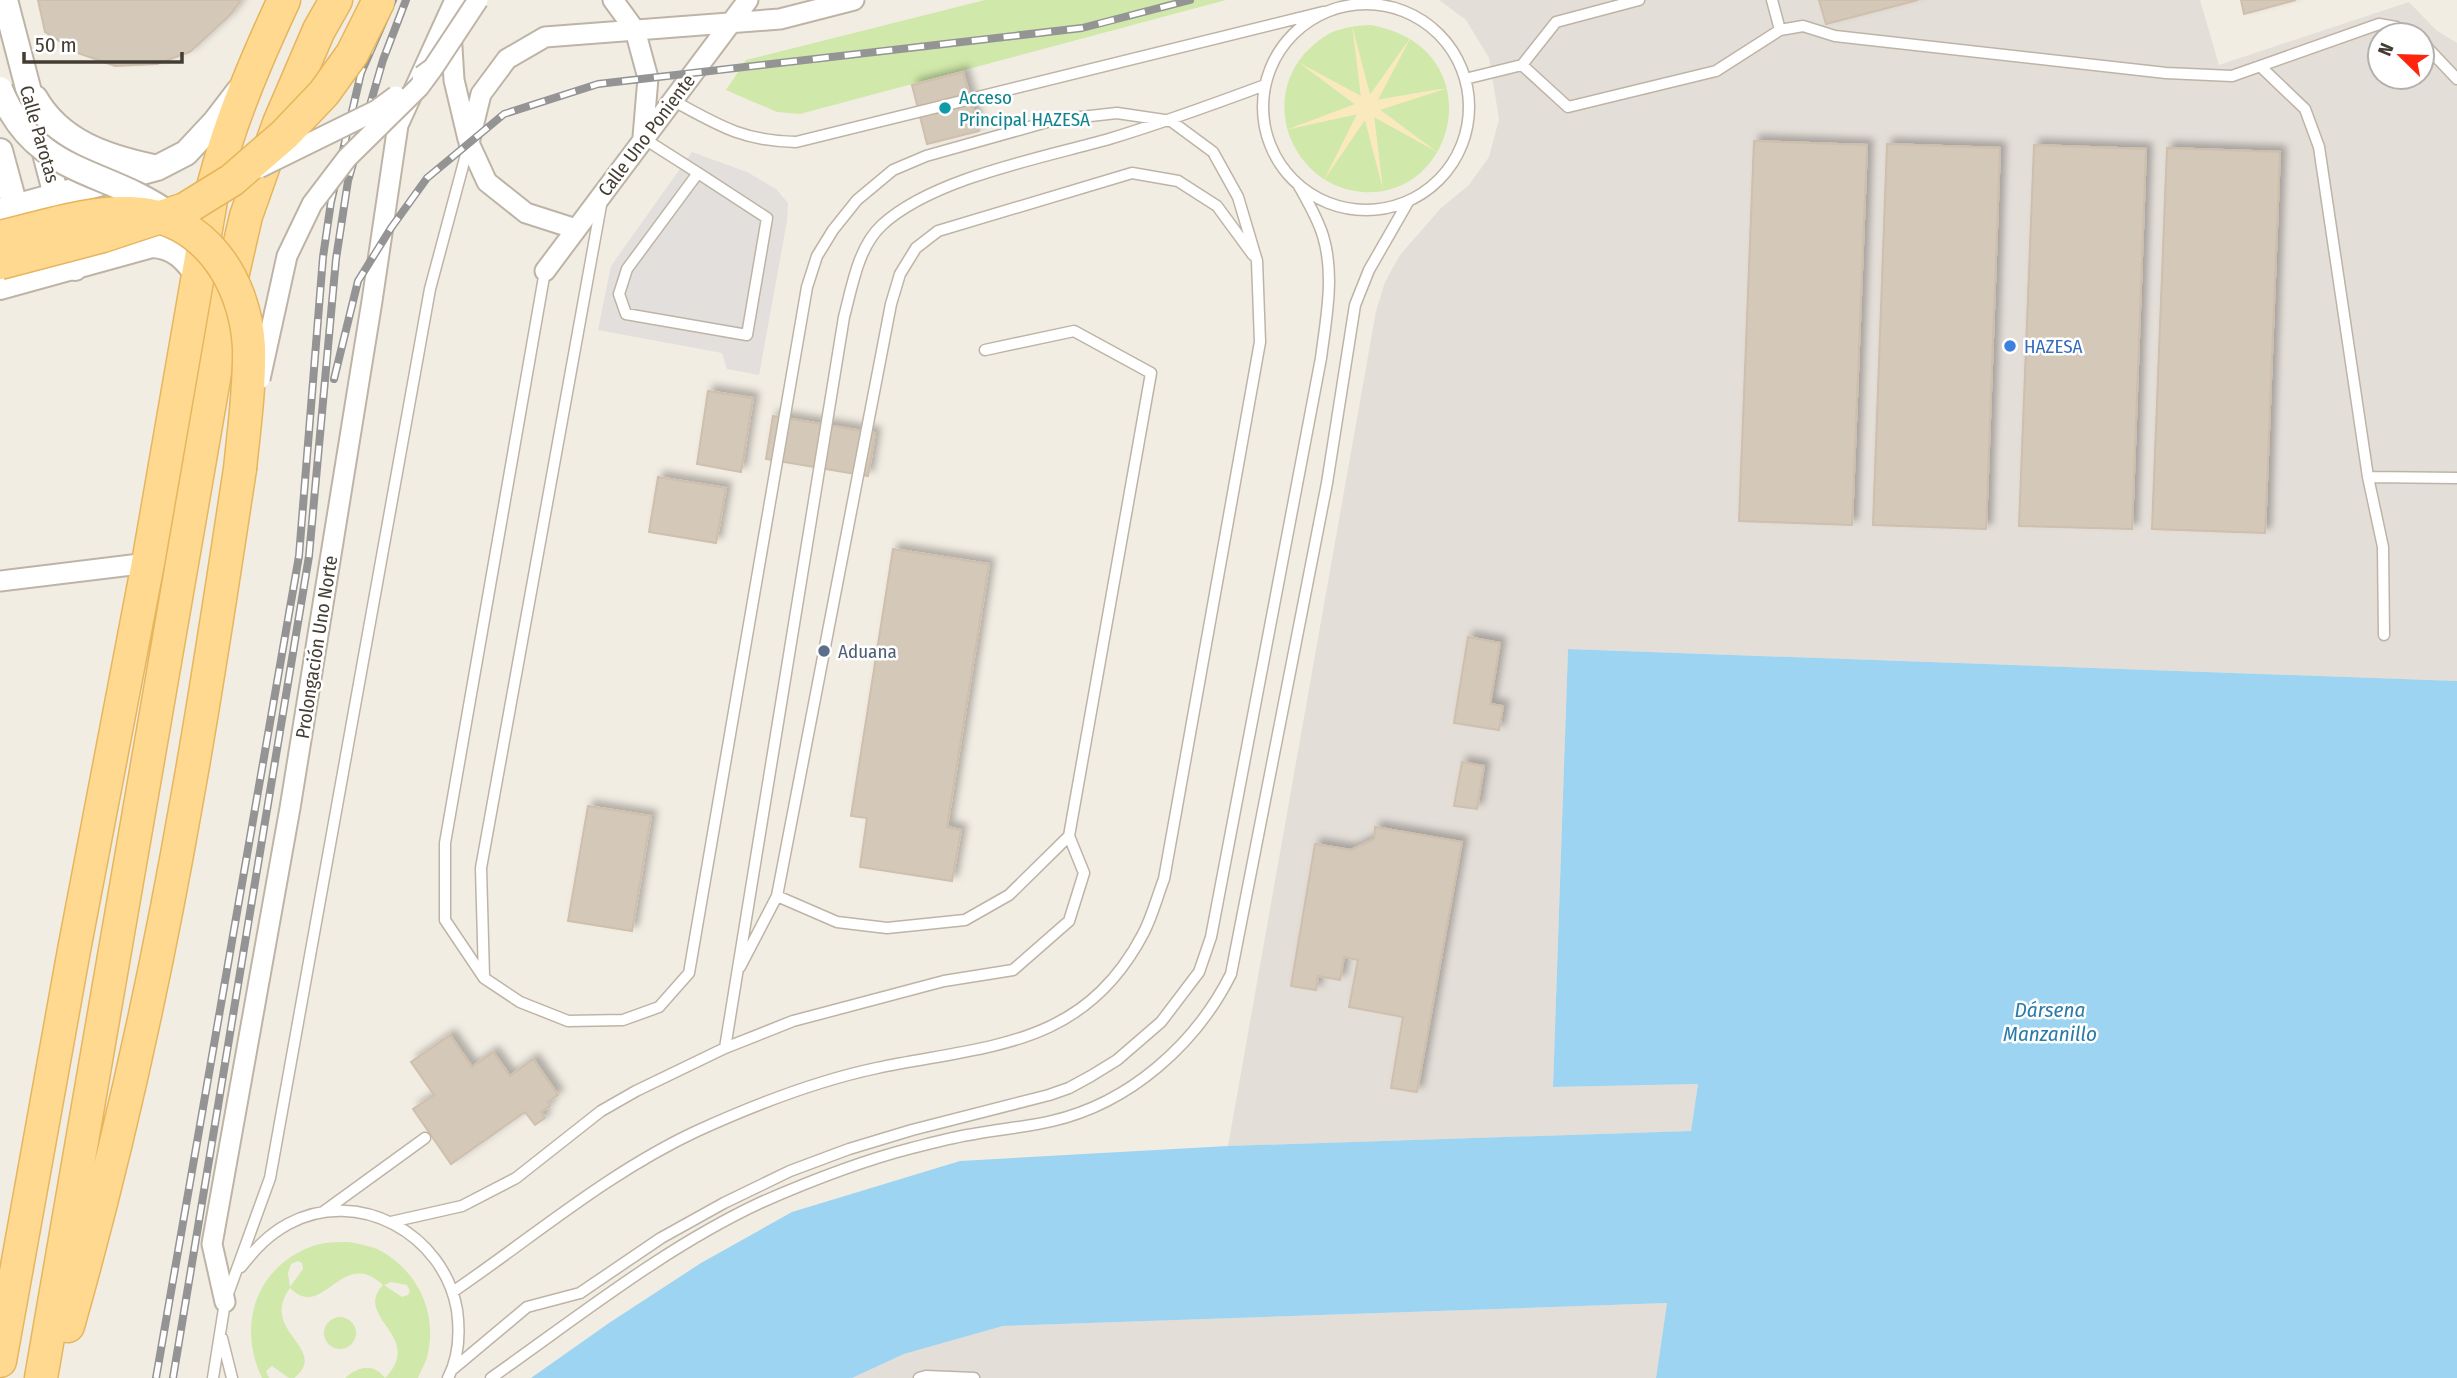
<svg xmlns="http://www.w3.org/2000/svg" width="2457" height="1378" viewBox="0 0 2457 1378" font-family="'Fira Sans Condensed',sans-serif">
<defs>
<filter id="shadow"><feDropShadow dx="5.5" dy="-5.5" stdDeviation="3.5" flood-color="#0004"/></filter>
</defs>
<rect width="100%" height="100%" fill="#f2ede3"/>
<path fill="#e4ded8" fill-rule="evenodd" d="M 1439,0 L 2200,0 L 2219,65 L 2409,2 L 2436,30 L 2457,43 L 2457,681 L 1568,649 L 1553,1087 L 1698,1084 L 1691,1131 L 1228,1146 L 1376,311 L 1385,282 L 1400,255 L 1441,208 L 1469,185 L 1489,157 L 1499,119 L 1489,58 L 1466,20 ZM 2380,35 L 2422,35 L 2422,77 L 2380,77 Z
M 1667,1303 L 1656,1378 L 852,1378 L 904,1354 L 1003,1326 Z"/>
<path fill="#d0e8aa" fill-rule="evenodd" d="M 985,0 L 1226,0 L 800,114 L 777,112 L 726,90 L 746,60 Z
M 1371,25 C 1493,47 1458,200 1362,192 C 1295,186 1259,105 1305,53 C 1314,44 1323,36 1335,31 C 1347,27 1359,25 1371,25 ZM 1354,34 L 1370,95 L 1406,44 L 1377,100 L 1440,89 L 1379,109 L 1431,148 L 1374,117 L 1382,182 L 1365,119 L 1328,173 L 1358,114 L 1294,127 L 1356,105 L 1304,66 L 1361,97 Z
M 349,1242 C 359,1244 372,1246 381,1251 C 417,1271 437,1311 428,1353 C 427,1361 421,1370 418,1378 L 345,1378 C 359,1366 373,1363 385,1378 C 426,1336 352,1318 383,1285 C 341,1246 324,1322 290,1288 C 258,1332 331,1348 294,1378 L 289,1378 L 272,1366 L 266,1371 L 269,1378 L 262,1378 C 236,1324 257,1264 316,1245 C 326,1242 339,1242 349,1242 ZM 298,1261 L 302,1263 L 303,1269 L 290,1287 L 288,1273 L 291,1264 ZM 391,1282 L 407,1285 L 410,1291 L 408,1295 L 402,1297 L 384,1285 Z
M324 1333a16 16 0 1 1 32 0a16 16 0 1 1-32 0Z"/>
<path fill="#f9e9bd" d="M 1352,26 L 1370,95 L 1411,37 L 1378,100 L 1448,88 L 1380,110 L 1437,152 L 1374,117 L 1383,190 L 1365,120 L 1324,180 L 1357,114 L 1286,130 L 1355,104 L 1298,62 L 1361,96 Z"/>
<path fill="#e2dfdc" d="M 692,152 L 747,172 L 776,189 L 788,203 L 787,221 L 759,375 L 727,369 L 722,353 L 598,330 L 611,266 Z"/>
<path fill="#9dd4f2" d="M 1568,649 L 2457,681 L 2457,1378 L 1656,1378 L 1667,1303 L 1003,1326 L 904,1354 L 852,1378 L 531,1378 L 609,1323 L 701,1263 L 792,1212 L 960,1161 L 1228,1146 L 1691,1131 L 1698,1084 L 1553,1087 Z"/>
<path fill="#d4c8b8" stroke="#cfbfac" stroke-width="2" filter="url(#shadow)" d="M 38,0 L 241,0 L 230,15 L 190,52 L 157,64 L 115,66 L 78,53 L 45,32 Z
M 1819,0 L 1918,0 L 1826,24 Z
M 2241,0 L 2296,0 L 2244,14 Z
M 963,72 L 979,131 L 927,144 L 912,85 Z
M 1754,141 L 1867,145 L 1852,525 L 1739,521 Z
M 1887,144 L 2000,148 L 1986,529 L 1873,525 Z
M 2034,145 L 2146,149 L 2132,529 L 2019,526 Z
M 2167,148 L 2280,152 L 2265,533 L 2152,529 Z
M 708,391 L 753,398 L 741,472 L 697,464 Z
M 773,416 L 875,433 L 868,476 L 766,459 Z
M 658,477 L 726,488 L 716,543 L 649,532 Z
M 893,549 L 989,564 L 947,827 L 961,830 L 952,881 L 860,867 L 867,818 L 851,816 Z
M 1468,637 L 1500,643 L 1490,704 L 1503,706 L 1499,730 L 1454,723 Z
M 1462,762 L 1484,766 L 1477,809 L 1454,806 Z
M 588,806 L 651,816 L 632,931 L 568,921 Z
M 1375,827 L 1462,842 L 1417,1092 L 1391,1088 L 1403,1017 L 1349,1007 L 1358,960 L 1344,957 L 1340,980 L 1318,976 L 1316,990 L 1291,986 L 1315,844 L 1351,850 L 1374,839 Z
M 450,1035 L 472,1067 L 493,1052 L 510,1076 L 533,1059 L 558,1095 L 548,1102 L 550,1106 L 541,1112 L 545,1118 L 535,1125 L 525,1112 L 451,1164 L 413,1109 L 434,1095 L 411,1062 Z"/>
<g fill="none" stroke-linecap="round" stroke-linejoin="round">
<defs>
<path id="service" d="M 1772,0 L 1780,30
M1263 107a103 103 0 1 1 206 0a103 103 0 1 1-206 0Z
M 2422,42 L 2457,79
M 1522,65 L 1556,22 L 1639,0
M 2260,66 L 2305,109 L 2319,147 L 2368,477 L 2383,547 L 2384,635
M 1465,79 L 1522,65 L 1568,107 L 1716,71 L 1780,30 L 1803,26 L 1835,36 L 2166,73 L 2232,76 L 2379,24 L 2396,27 L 2410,35
M 672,100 C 718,125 742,141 796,142 L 1323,12
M 643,138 L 698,173
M 698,173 L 767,218 L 747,335 L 626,314 L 619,294 L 627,269 Z
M 2368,477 L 2457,478
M 777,896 L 837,922 L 887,928 L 965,920 L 1009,895 L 1069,836
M 740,967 L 777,896 L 891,304 L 900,274 L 916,248 L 938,231 L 1132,173 L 1178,181 L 1217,206 L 1253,255
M 484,977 L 481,868 L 601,205
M 725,1048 L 844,317 C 852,287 858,247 882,225 C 933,178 1042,158 1109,139 C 1162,123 1214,104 1265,85
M 323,1212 L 425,1138
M 391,1222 L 462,1206 L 516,1178 L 601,1111 L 636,1091 L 725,1048 L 793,1021 L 944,981 L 1013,970 L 1069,921 L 1084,873 L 1069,836 L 1151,373 L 1074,331 L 985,350
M 241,1267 C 255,1249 268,1235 288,1224 C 358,1186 444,1234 457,1310 C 460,1332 459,1357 448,1378
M 454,1291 C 533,1237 609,1172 697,1131 C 754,1105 815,1081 877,1068 C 988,1045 1083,1048 1143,934 C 1152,917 1157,897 1164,879 L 1260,342 L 1257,261 L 1238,197 L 1213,152 L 1171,121 L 1117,113 L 1054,120 L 926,156 L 893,170 L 857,200 L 833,230 L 817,256 L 807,287 L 689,973 L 659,1007 L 623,1020 L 568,1021 L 520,1002 L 484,978 L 445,920 L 445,843 L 545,271
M 222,1338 L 232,1378
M 453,1369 L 527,1307 L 580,1293 L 661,1238 L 724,1203 L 790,1171 L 849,1149 L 912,1130 L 1049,1095 L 1069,1088 L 1091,1076 L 1117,1060 L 1161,1022 L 1199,972 L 1211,937 L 1321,358 C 1326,319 1335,275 1323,236 C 1318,219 1308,202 1299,186
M 213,1378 L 225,1302 L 270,1178 L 430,289 L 468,147
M 491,1378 C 578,1317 665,1247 762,1202 C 810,1181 861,1161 912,1148 C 932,1143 953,1137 974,1134 C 1000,1129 1027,1127 1052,1121 C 1130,1103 1196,1044 1231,974 L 1327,483 L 1355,305 L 1369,270 L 1408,202
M 919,1378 L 926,1376 L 974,1378"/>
<path id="minor" d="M 613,0 L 635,30 L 648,78 L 643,137
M 451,31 L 454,80 L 468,139
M 576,229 L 526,213 L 487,182 L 469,143 L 481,94 L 507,59 L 545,37 L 780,19 L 854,0
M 545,271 L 748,0
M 0,581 L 148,563
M 225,1302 L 212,1244 L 290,808 L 372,301 L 398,125 L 455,0"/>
<path id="tertiary" d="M 5,0 L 75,268
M 35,98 C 60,142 106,157 153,167
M 0,151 L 19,221
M 0,211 L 157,168 L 186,153 L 215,122 L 238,92
M 0,287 L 152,245 C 175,246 186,259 199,277"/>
<path id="primary" d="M 68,1326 C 117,1153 156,976 187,799 C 207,689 223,579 240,469
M 0,1361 L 74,950 L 148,563 L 214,183 C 231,119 256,60 284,0
M 41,1378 L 230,286 L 246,216 L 279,123 L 319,30 L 336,0"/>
</defs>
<use href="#service" stroke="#beb4a6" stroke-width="13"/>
<use href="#minor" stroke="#beb4a6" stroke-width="23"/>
<use href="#tertiary" stroke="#beb4a6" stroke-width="28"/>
<use href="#primary" stroke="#e6b55d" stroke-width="35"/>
<use href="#service" stroke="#fff" stroke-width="10"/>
<use href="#minor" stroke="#fff" stroke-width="19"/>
<use href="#tertiary" stroke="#fff" stroke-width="24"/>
<use href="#primary" stroke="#ffd98f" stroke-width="32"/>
<defs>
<path id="rail" d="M 334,379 L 358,281 L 391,228 L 427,178 L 504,114 L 598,84 L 1082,28 L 1190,0
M 156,1378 L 299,556 L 323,257 L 331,202 L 361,73 L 393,0
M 173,1378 L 309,556 L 336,259 L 348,181 L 383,60 L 406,0"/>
</defs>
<use href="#rail" stroke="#949494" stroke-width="8"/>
<use href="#rail" stroke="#fff" stroke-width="5" stroke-dasharray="16" stroke-linecap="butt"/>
<defs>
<path id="minor-bridge" d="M 422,76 L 433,68 L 478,0
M 259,168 L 377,110 L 396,96
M 260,379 L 287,256 L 312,204 L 347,158 L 419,87 L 433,68"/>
<path id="tertiary-bridge" d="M 0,89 C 36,178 106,167 172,216"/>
<path id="primary-bridge" d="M 0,237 C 43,227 86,212 131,213 C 203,215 245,279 249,347 C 250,387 244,429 240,469
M 0,263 L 103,236 L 185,209 L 232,180 L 284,135 L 324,93 L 352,54 L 379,0"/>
</defs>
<use href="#minor-bridge" stroke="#beb4a6" stroke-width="23" stroke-linecap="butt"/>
<use href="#tertiary-bridge" stroke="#beb4a6" stroke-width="28" stroke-linecap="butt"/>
<use href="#primary-bridge" stroke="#e6b55d" stroke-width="35" stroke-linecap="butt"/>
<use href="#minor-bridge" stroke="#fff" stroke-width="19"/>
<use href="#tertiary-bridge" stroke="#fff" stroke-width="24"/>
<use href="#primary-bridge" stroke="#ffd98f" stroke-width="32"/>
</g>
<circle fill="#0f9aa8" stroke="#fff" stroke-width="2.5" cx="945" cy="108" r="7"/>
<circle fill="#3f7fe0" stroke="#fff" stroke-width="2.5" cx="2010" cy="346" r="7"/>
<circle fill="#5c6f8a" stroke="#fff" stroke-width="2.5" cx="824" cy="651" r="7"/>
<g text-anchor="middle" stroke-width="5" stroke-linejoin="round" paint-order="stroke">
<g font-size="19" fill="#0d838f" stroke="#fff" text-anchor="start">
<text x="959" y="104">Acceso<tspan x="959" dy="22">Principal HAZESA</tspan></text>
</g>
<g font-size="19" fill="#443d33" stroke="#fff">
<text transform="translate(40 134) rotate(74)" y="7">Calle Parotas</text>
<text transform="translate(646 135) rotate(-53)" y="7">Calle Uno Poniente</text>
<text transform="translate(316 647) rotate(-81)" y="7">Prolongación Uno Norte</text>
</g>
<g font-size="19" fill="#366cbe" stroke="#fff" text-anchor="start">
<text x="2024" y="353">HAZESA</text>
</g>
<g font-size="19" fill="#4e5e75" stroke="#fff" text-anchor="start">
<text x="838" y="658">Aduana</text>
</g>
<g font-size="21" font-style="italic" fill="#2a7aaa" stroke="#fff">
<text x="2050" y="1017">Dársena<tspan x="2050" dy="24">Manzanillo</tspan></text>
</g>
</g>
<g transform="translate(2401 56) rotate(293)"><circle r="33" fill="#ffffff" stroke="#b4b1ad" stroke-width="2"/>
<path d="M0-5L12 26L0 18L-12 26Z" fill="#ff240d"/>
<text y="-10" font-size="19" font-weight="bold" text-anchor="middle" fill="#443d33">N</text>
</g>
<path d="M24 52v10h158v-10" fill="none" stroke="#443d33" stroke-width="3.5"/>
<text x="35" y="52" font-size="21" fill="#443d33" stroke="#ffffff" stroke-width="5" paint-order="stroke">50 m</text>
</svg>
